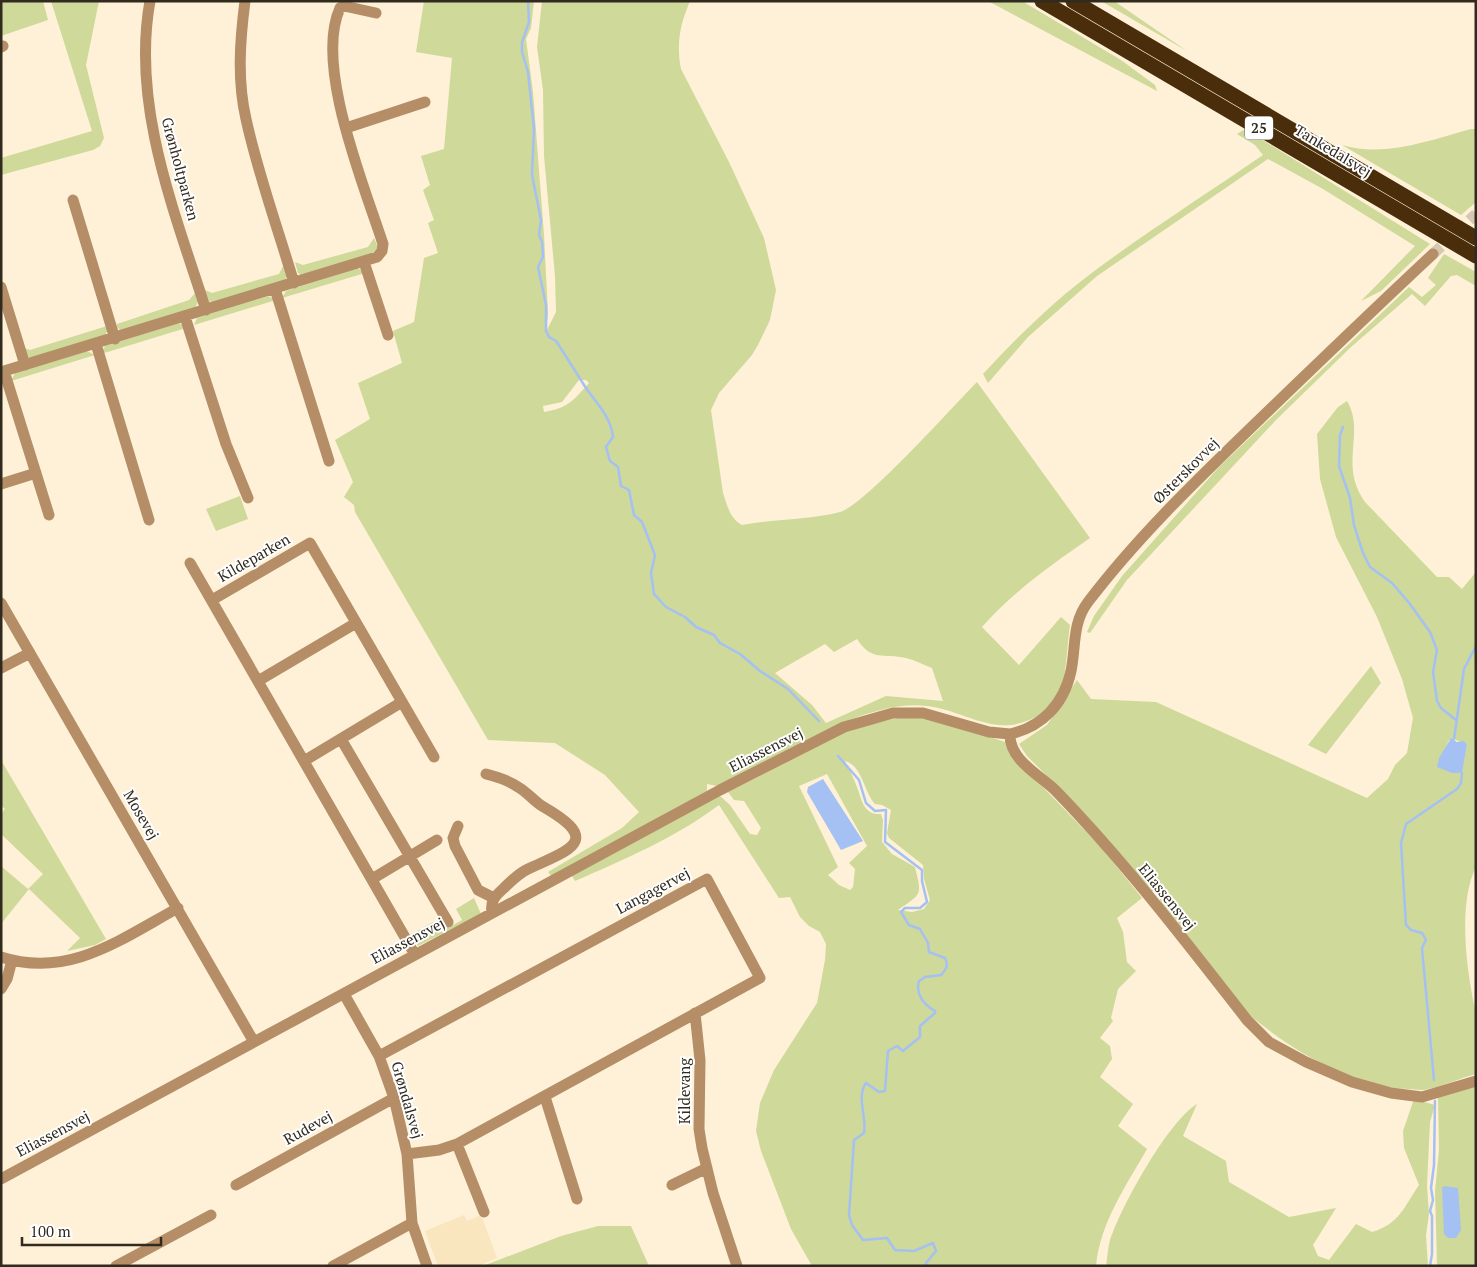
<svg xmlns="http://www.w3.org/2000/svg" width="1477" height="1267" viewBox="0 0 1477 1267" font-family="'PT Serif',serif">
<rect width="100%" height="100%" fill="#fef1d7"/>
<path fill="#f9e5be" d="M 464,1215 L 467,1221 L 481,1215 L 497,1258 L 478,1266 L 438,1266 L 425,1231 Z"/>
<path fill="#ced99a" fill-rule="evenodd" d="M 1,1 L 43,1 L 48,20 L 1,36 Z
M 51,1 L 99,1 L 86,65 L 104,138 L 100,146 L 93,150 L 1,175 L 1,158 L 92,131 Z
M 424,1 L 534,1 L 531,28 L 526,39 L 533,92 L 544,235 L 548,314 L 546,332 L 556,312 L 555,276 L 544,156 L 543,90 L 537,47 L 542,1 L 690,1 C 680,25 676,43 681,69 L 729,162 L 764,238 L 776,290 L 770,320 L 758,345 L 752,355 L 719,393 L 711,410 L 723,493 C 727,505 730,519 742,525 C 774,519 809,520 840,512 C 864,506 954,405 977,382 L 1090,538 C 1051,565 1014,591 982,627 L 1019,665 L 1061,617 L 1070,625 C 1066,650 1068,681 1054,703 C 1049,710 1037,717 1029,720 C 992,736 963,710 927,706 C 899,703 875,711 849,720 L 858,727 L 906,716 L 942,721 L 1005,742 L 1010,753 L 1099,845 L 1142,898 L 1117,918 L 1123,932 L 1127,962 L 1136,971 L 1118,989 L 1111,1018 L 1113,1021 L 1100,1038 L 1110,1046 L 1112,1059 L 1100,1077 L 1133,1104 L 1118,1126 L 1147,1149 C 1126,1186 1100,1223 1096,1266 L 812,1266 L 791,1229 L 761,1151 L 756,1131 L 760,1103 L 774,1070 L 817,1003 L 825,960 L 826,944 L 820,932 L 809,926 L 800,917 L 790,897 L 779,898 L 719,805 C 675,838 625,859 575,881 L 572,876 L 719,795 L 730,805 L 750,834 L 757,835 L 761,828 L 744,801 L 734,800 L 728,792 L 760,776 L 757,766 L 717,786 L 707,784 L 707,791 L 552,877 L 548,872 L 622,828 L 639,812 L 605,775 L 555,743 L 488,740 L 355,512 L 354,505 L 344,497 L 353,482 L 335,440 L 370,419 L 358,383 L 402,363 L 393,331 L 414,322 L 424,258 L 438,253 L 428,223 L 434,220 L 423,190 L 430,185 L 421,156 L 444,149 L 452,58 L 416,52 ZM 579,380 L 586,380 L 589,383 C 573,401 568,408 544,412 L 543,406 L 562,402 ZM 857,639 C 872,662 883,653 906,658 C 915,660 924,665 932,668 L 943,701 L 886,696 L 826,723 L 812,705 L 775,673 L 825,644 L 834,652 ZM 845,761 C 862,765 864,792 875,804 L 882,805 L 891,810 L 887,833 L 889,838 L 923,865 L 924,879 L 930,900 L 924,909 L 912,912 L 898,910 C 922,893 922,896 915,867 L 892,854 L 882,842 L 883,820 L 881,814 C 863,815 862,800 857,787 C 854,778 849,770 845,761 ZM 827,774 L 867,846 L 849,863 L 855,869 L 853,887 L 850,890 L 839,885 L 828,875 L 838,867 L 799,786 Z
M 988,1 L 1022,1 L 1121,60 L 1155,85 L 1157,91 Z
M 1101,1 L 1114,1 L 1187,51 Z
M 1245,129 L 1430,244 L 1381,291 L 1361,301 L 1415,246 L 1323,189 L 1268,159 L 1097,276 L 1028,337 L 988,383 L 983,374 C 1018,336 1055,300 1097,269 C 1151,229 1208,193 1263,155 L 1255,145 L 1237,134 Z
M 1471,129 L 1476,129 L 1476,202 L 1461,215 L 1342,145 C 1385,158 1430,140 1471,129 Z
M 374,238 L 378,247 L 371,255 L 302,276 L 298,273 L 295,262 L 303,265 L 368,247 Z
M 1444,254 L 1476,272 L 1476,286 L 1457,275 L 1451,276 L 1425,306 L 1412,294 L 1351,347 L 1277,419 L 1127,580 L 1090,633 L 1087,632 L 1094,616 L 1122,576 L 1219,467 L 1409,287 L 1422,297 L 1436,285 L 1428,278 Z
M 283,266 L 288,274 L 285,281 L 213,303 L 209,301 L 205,290 L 212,293 L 279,274 Z
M 358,268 L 365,273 L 282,298 L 286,291 Z
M 195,293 L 198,302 L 194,310 L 121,331 L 117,327 L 117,324 L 189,300 Z
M 268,296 L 276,300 L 194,325 L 197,318 Z
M 179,323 L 186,328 L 101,354 L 105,346 Z
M 107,326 L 108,329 L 105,336 L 32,359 L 25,355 L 24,348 L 30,350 Z
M 87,351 L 95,355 L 11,381 L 15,373 Z
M 1347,401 C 1366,433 1338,464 1365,502 L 1437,577 L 1449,577 L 1462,589 L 1476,572 L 1476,867 C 1457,904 1467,975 1476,1013 C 1477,1030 1476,1057 1476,1074 C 1460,1078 1444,1086 1428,1089 C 1422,1091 1415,1089 1409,1089 C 1352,1087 1287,1048 1245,1011 L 1161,905 L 1159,894 L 1151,891 L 1084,813 L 1027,756 L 1019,744 L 1047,725 L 1077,680 L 1091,699 L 1156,702 L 1367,798 L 1388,779 L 1395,765 L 1407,753 L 1413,718 L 1402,679 L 1377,617 L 1336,537 L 1320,479 L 1317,434 L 1338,407 ZM 1454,739 L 1467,745 L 1462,771 L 1452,773 L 1446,769 L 1445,749 L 1449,740 Z
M 240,496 L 248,519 L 216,531 L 206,509 Z
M 1371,666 L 1381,683 L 1326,754 L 1308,745 Z
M 1,760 L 106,939 L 95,945 L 67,951 L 80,938 L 29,889 L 1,924 L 1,866 L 28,889 L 43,874 L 1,834 L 1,814 L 5,809 L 1,805 Z
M 474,898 L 481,914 L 418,946 L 412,934 L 433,922 L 440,932 L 462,920 L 456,909 Z
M 1476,1084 L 1476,1266 L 1437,1266 L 1435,1191 L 1439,1150 L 1438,1096 Z
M 1414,1099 L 1435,1105 L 1430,1122 L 1427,1186 L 1429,1214 L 1426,1235 L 1428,1266 L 1106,1266 C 1108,1254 1108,1242 1113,1232 C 1126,1199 1168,1122 1197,1104 L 1183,1136 L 1226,1161 L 1229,1182 L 1289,1217 L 1336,1208 L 1313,1245 L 1318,1256 L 1329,1260 L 1356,1224 L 1372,1232 C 1399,1224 1404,1207 1419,1185 L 1404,1148 L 1403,1131 Z
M 598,1226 L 631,1226 L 649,1266 L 483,1266 L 561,1236 Z"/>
<path fill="#a5c0f3" d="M 1451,738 L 1457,742 L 1464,741 L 1467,745 L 1462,773 L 1452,773 L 1437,767 L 1439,758 Z
M 823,779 L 863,841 L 841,850 L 807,792 L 808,787 Z
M 1444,1186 L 1458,1188 L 1461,1230 L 1456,1238 L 1448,1238 L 1444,1234 L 1442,1188 Z"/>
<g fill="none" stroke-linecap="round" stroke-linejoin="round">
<path stroke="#a5c0f3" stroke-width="2.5" d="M 528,1 L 529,22 L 522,42 L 522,52 L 528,72 L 534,129 L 532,175 L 541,220 L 539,235 L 542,242 L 543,257 L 538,267 L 546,305 L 546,331 L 549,337 L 556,341 C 566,356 575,371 584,385 C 595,402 611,416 613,437 L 606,447 L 610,461 L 618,467 L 621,486 L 629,490 L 634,515 L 642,522 L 655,555 L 651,573 L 654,594 L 666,607 L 685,617 L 696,627 L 714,635 L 720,643 L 740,654 L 760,671 L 788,689 L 819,721
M 1343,427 L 1340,435 L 1339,466 L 1350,498 L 1354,525 L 1363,553 L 1370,567 L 1392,583 L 1410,604 L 1430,632 L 1437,650 L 1433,672 L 1437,701 L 1441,708 L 1456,720
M 1454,739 L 1464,669 L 1476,646
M 838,756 L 859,780 L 866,803 L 875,811 L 886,810 L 885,842 L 922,870 L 922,881 L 927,902 L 920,908 L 905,908 L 901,912 L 909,925 L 920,929 L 928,943 L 929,952 L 945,958 C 949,966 946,969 941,975 L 925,977 L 919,981 C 915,994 924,1005 935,1011 L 935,1013 L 920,1026 L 920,1037 L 903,1051 L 897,1046 L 888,1051 L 885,1091 L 879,1092 L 866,1083 C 856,1097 867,1117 864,1133 L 854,1140 L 849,1215 L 852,1225 L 863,1240 L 887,1238 L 895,1250 L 914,1251 L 933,1243 L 936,1251 L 926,1263 L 927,1266
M 1434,1080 L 1422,948 L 1426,940 L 1422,933 L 1411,930 L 1406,925 L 1401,843 L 1406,824 L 1457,789 L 1461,783 L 1462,773
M 1430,1266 L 1432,1254 L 1432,1216 L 1430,1211 L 1433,1200 L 1431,1188 L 1434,1165 L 1435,1101"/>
<path stroke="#d5c9b2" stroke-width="11" stroke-dasharray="11 5.5" stroke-linecap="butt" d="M 1433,254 L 1476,214"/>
<path stroke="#b58e67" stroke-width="11" d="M 150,1 C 131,106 175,213 206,310
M 245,1 C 240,40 237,80 246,119 C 258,174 278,229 294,283
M 1,47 L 3,46
M 346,128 L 425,102
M 73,200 L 115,339
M 364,262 L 388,335
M 1,287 L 25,365
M 275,289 L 329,461
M 185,317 L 226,444 L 248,498
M 96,344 L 149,520
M 4,371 L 49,515
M 1,372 L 377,257 L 382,251 L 383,244 C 364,185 314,65 340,8 L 344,6 L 376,13
M 1,484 L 36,473
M 190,563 L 414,953
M 212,600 L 310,543 L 434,757
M 1,603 L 254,1042
M 1,668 L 30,653
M 258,681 L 356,623
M 1010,734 C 1042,727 1064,704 1071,671 C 1076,647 1072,623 1088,602 C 1139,535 1200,477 1261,418 C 1318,363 1375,308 1433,254
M 341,739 L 448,922
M 304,761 L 402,702
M 486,774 C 498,777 508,780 518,787 C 527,792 533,800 542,806 C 603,841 571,849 528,869 C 519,873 511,881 504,888 C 495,896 490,901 492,913
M 458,826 L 453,838 L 455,846 L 478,890 L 494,898
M 372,879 L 437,840
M 1,957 C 69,979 121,939 178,908
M 1,989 L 7,979 L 12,960
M 344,994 L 379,1056 L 394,1098 L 407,1154 L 412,1223 L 427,1266
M 695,1013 L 700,1060 L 699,1129 L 702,1148 L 713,1193 L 737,1266
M 379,1056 L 707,879 L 760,978 L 457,1144 L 439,1150 L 407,1154
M 545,1097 L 577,1199
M 457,1144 L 484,1212
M 1,1179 L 720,790 L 844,727 L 893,713 L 923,713 L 989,732 L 1010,734 C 1009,760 1040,775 1056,791 C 1125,862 1186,942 1247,1020 L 1269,1042 L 1306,1062 L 1352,1082 L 1391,1093 L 1422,1097 L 1476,1081
M 236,1185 L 394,1098
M 672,1185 L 707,1168
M 116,1266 L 211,1215
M 333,1266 L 412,1223"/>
<path stroke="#4a2d0a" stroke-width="15" d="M 1042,1 L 1476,256
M 1073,1 L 1476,238"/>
</g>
<g text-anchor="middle" stroke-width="4" stroke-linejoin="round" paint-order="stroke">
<rect fill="#fff" stroke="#6f6b62" stroke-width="1" x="1245" y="116.5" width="28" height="23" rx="4"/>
<g font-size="14" font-weight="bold" fill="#312b1f">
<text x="1259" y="133">25</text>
</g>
<g font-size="15" fill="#312b1f" stroke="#fff">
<text transform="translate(1333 151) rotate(31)" y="5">Tankedalsvej</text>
<text transform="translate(180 169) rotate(75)" y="5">Grønholtparken</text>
<text transform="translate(1186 471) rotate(-45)" y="5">Østerskovvej</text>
<text transform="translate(254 558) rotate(-30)" y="5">Kildeparken</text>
<text transform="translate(766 750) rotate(-27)" y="5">Eliassensvej</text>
<text transform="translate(141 815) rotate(60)" y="5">Mosevej</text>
<text transform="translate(653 891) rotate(-28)" y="5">Langagervej</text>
<text transform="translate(1167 897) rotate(51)" y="5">Eliassensvej</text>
<text transform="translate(408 941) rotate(-28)" y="5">Eliassensvej</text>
<text transform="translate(685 1091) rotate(-90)" y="5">Kildevang</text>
<text transform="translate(407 1100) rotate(74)" y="5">Grøndalsvej</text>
<text transform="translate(308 1128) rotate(-29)" y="5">Rudevej</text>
<text transform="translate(53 1134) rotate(-28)" y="5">Eliassensvej</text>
</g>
</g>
<rect width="1477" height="1267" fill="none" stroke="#312b1f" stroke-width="5"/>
<path d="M22 1237v8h139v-8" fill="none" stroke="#312b1f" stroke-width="2.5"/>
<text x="30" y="1237" font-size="15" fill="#312b1f" stroke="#ffffff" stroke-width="4" paint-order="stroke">100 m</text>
</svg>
